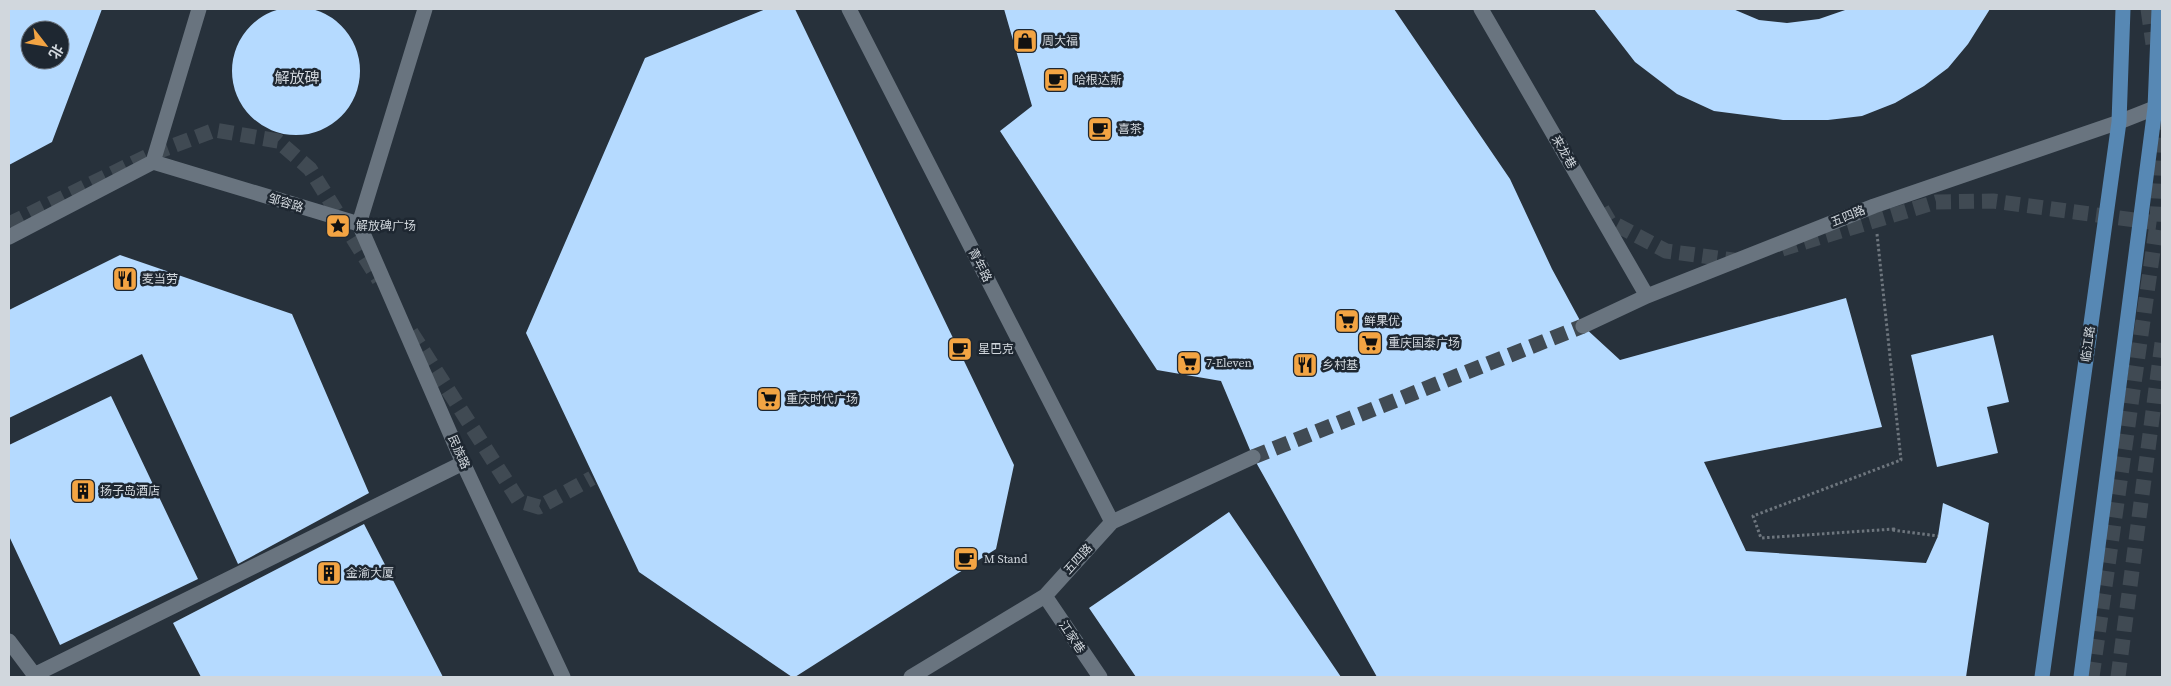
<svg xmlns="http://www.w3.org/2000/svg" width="2171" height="686" viewBox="0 0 2171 686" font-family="'Source Serif 4','Noto Sans SC',serif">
<rect width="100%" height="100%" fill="#27313b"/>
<path fill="#b5daff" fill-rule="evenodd" d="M232 71a64 64 0 1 1 128 0a64 64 0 1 1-128 0Z
M 9,9 L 102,9 L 52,142 L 9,165 ZM 30,30 L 60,30 L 60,60 L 30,60 Z
M 766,9 L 795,9 L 1014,465 L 996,549 L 795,677 L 792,677 L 639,572 L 526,333 L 645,58 Z
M 1004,9 L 1394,9 L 1510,179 L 1552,269 L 1583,326 L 1620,360 L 1846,298 L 1882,427 L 1704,462 L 1746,551 L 1926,563 L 1938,536 L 1943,503 L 1989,523 L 1966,677 L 1377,677 L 1253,457 L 1221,381 L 1157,370 L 1000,131 L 1032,106 Z
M 1594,9 L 1733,9 L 1759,20 L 1787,23 L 1819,19 L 1848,9 L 1990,9 L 1968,44 L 1948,68 L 1924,86 L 1895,103 L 1862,116 L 1828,120 L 1783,120 L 1714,111 L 1677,94 L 1635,62 Z
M 120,255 L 292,314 L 369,493 L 238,564 L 142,354 L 9,418 L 9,310 Z
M 1993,335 L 2009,402 L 1987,407 L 1998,453 L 1937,467 L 1911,355 Z
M 111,396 L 198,579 L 60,645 L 9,536 L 9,445 Z
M 1229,512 L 1341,677 L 1136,677 L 1089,608 Z
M 364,524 L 443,677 L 201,677 L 173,623 Z"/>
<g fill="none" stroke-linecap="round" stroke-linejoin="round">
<path stroke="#404a53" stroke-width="15" stroke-dasharray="15 8" stroke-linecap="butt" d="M 1602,209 L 1609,221 L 1666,251 L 1741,261
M 9,224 L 154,153 L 215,130 L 278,141 L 310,169 L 379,280
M 1782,249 L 1936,202 L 1993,201 L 2157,223
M 411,332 L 519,501 L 539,507 L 592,478
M 1253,457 L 1583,326"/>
<path stroke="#404a53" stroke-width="15" stroke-dasharray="15 8" stroke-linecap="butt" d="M 2148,9 L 2153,44
M 2092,677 L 2157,223 L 2162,112 L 2160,96
M 2118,677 L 2162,343"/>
<path stroke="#6e767e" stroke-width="3" stroke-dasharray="2.5 2.5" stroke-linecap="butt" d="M 1877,234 L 1901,460 L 1753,516 L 1761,538 L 1894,529 L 1892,530 L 1938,536"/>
<path stroke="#69747f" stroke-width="15" d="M 849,9 L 1112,522
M 1481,9 L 1647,296
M 153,162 L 199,9
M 359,224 L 463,463 L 563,677
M 359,224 L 425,9
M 9,237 L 153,162 L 359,224
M 1583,326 L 1647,296 L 1874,206 L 2119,122 L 2162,105
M 1045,596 L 1100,677
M 9,641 L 36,677
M 34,675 L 463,463
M 911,677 L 1045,596 L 1112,522 L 1253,457"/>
<path stroke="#5788b4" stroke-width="15" d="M 2042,677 L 2119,122 L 2123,9
M 2081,677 L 2155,108 L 2159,9"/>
</g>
<defs>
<symbol id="shop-square" viewBox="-11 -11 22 22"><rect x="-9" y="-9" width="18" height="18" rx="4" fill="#f3a443" stroke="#1e2731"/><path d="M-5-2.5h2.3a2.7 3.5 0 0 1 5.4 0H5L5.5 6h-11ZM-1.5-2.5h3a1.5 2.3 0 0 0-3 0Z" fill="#111"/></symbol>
<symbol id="cafe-square" viewBox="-11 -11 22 22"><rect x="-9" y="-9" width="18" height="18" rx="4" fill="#f3a443" stroke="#1e2731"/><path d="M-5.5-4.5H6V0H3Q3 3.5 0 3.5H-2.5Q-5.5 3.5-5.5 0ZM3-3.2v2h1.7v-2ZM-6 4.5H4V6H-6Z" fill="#111"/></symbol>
<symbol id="sight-square" viewBox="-11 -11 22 22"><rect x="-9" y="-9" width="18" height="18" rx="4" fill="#f3a443" stroke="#1e2731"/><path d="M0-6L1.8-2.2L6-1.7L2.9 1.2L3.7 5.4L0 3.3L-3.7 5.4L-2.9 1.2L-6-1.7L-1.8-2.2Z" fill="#111"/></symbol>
<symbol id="restaurant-square" viewBox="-11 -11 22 22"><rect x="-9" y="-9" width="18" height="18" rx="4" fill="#f3a443" stroke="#1e2731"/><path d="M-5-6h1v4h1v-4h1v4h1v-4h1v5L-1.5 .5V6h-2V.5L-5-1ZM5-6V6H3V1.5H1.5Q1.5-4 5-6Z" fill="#111"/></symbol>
<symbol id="supermarket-square" viewBox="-11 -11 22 22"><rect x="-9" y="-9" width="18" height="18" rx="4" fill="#f3a443" stroke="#1e2731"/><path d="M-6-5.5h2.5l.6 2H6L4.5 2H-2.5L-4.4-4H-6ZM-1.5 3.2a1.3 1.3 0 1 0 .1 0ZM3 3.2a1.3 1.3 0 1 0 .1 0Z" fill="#111"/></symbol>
<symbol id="building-square" viewBox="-11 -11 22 22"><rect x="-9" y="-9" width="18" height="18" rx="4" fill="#f3a443" stroke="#1e2731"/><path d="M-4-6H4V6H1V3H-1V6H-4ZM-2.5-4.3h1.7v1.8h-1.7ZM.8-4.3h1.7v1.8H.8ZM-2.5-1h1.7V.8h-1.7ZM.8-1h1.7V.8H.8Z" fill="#111"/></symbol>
</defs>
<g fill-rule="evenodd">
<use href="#shop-square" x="1011" y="27" width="28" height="28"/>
<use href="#cafe-square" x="1042" y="66" width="28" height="28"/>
<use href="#cafe-square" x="1086" y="115" width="28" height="28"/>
<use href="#sight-square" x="324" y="212" width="28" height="28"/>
<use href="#restaurant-square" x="111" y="265" width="28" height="28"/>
<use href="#supermarket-square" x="1333" y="307" width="28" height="28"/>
<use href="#supermarket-square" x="1356" y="329" width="28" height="28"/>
<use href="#cafe-square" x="946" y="335" width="28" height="28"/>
<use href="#supermarket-square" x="1175" y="349" width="28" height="28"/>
<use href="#restaurant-square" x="1291" y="351" width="28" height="28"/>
<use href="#supermarket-square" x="755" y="385" width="28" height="28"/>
<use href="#building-square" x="69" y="477" width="28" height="28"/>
<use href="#cafe-square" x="952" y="545" width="28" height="28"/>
<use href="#building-square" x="315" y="559" width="28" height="28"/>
</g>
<g text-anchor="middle" stroke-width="5" stroke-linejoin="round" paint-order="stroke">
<g font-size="12" fill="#d1d7dd" stroke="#1e2731" text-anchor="start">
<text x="1042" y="45">周大福</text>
<text x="1074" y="84">哈根达斯</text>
<text x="1118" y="133">喜茶</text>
<text x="356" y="230">解放碑广场</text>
<text x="142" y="283">麦当劳</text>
<text x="1364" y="325">鲜果优</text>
<text x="1388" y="347">重庆国泰广场</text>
<text x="978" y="353">星巴克</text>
<text x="1206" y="367">7-Eleven</text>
<text x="1322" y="369">乡村基</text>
<text x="786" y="403">重庆时代广场</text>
<text x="100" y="495">扬子岛酒店</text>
<text x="984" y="563">M Stand</text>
<text x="346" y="577">金渝大厦</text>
</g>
<g font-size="12" fill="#d1d7dd" stroke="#1e2731">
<text transform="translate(1564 152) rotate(60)" y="4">来龙巷</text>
<text transform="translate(286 203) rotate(17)" y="4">邹容路</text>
<text transform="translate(1848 216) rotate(-22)" y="4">五四路</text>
<text transform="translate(980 265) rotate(63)" y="4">青年路</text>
<text transform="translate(2088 344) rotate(-82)" y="4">临江路</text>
<text transform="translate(459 452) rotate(66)" y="4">民族路</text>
<text transform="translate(1078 559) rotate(-48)" y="4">五四路</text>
<text transform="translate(1072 637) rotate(56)" y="4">江家巷</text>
</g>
<g font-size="15" fill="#d1d7dd" stroke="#1e2731">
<text x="297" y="83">解放碑</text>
</g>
</g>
<rect width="2171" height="686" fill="none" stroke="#d1d7dd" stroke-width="20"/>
<g transform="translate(45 45) rotate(121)"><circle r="24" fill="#1e2731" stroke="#666d76"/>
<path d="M0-4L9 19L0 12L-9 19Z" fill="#f3a443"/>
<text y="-8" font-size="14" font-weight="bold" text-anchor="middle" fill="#d1d7dd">北</text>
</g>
</svg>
